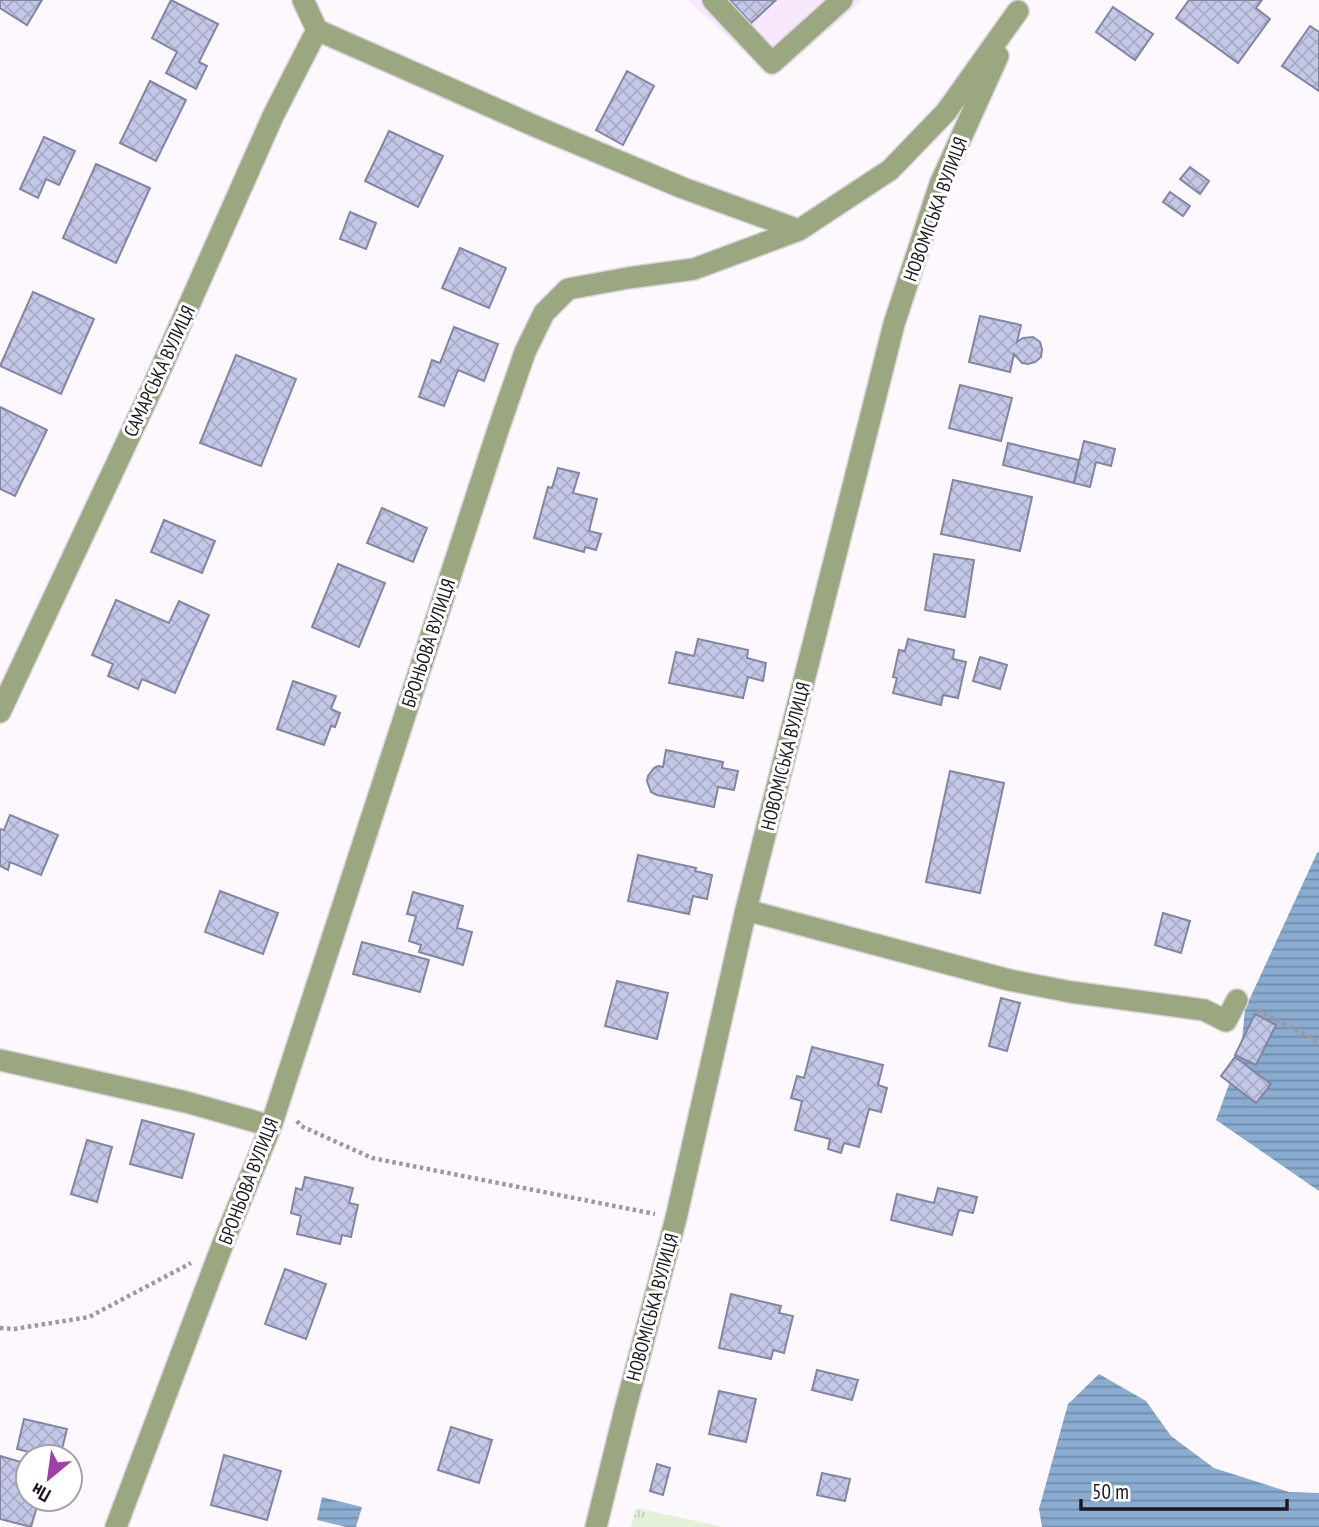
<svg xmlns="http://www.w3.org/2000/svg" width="1319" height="1527" viewBox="0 0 1319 1527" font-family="'PT Sans Narrow',sans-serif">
<defs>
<pattern id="grass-tufts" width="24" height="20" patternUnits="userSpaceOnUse" patternTransform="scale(1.75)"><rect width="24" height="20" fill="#e2f1d7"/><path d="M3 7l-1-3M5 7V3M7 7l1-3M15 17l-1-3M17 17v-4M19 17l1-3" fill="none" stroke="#c1ceb8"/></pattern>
<pattern id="water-rules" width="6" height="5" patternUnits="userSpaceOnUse" patternTransform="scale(1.75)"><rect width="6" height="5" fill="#8aacd0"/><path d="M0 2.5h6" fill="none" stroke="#708ba8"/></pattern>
<pattern id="building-cross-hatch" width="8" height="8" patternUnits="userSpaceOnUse" patternTransform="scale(1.75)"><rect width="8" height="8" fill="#c4c8e7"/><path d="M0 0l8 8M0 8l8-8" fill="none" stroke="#a8abc6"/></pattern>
</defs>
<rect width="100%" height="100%" fill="#fcf8fd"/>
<path fill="#f8e8fd" d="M 688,0 L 863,0 L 773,78 Z"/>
<path fill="url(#grass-tufts)" d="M 636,1508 L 723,1527 L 631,1527 Z"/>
<path fill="url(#water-rules)" d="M 1319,852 L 1319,1191 L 1216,1120 L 1241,1051 L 1245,1009 L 1317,853 Z
M 1099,1374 L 1146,1401 L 1171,1436 L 1214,1468 L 1289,1492 L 1319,1493 L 1319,1527 L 1042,1527 L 1039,1509 L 1068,1404 Z
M 322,1497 L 362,1507 L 356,1527 L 346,1527 L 317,1520 Z"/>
<path fill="url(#building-cross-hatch)" stroke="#8386a2" stroke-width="2" d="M 0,0 L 42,0 L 27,25 L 0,8 Z
M 171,0 L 218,24 L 199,62 L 207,66 L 196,89 L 166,73 L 177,52 L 152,38 Z
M 730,0 L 776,0 L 751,23 Z
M 1189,0 L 1262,0 L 1256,8 L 1270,19 L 1238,63 L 1176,18 Z
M 1113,7 L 1153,34 L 1135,60 L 1096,32 Z
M 1310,26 L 1319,32 L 1319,91 L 1282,66 Z
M 627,71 L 654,86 L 623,145 L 596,130 Z
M 150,81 L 186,100 L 156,161 L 120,143 Z
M 389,131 L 443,156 L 418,207 L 365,181 Z
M 44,137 L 75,151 L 59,185 L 46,179 L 38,198 L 20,189 Z
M 96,164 L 150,188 L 116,263 L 63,238 Z
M 1190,167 L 1209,181 L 1200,194 L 1180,179 Z
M 1170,192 L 1190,206 L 1183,216 L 1163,202 Z
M 350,212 L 376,223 L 366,249 L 340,239 Z
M 460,248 L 506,268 L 489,308 L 442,288 Z
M 33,292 L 94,319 L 61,394 L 0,366 Z
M 980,316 L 1021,325 L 1017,342 L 1023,338 L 1033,337 L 1040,342 L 1042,349 L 1041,357 L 1035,362 L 1028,364 L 1022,363 L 1014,354 L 1010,372 L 969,362 Z
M 454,327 L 498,344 L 484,381 L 458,370 L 444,406 L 419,397 L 432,360 L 440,363 Z
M 236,355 L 296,379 L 261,466 L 200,443 Z
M 960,385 L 1012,398 L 1001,441 L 949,428 Z
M 0,407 L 47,430 L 15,496 L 0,489 Z
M 1084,441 L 1115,449 L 1111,466 L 1096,462 L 1090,487 L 1074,483 Z
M 1008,443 L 1079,460 L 1074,483 L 1003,465 Z
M 558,468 L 579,473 L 573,493 L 597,499 L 589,531 L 601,534 L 596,550 L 585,547 L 584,552 L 534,538 L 548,487 L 552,488 Z
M 953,480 L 1032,497 L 1020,551 L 941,534 Z
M 382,508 L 427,528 L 413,562 L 367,543 Z
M 164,520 L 215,541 L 202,573 L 151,552 Z
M 934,554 L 974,560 L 965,617 L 925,610 Z
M 338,564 L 385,583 L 359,647 L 312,627 Z
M 116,600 L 169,623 L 179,601 L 209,615 L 175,693 L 142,679 L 138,689 L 108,676 L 113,664 L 92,655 Z
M 698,639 L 748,650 L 747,658 L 766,663 L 763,681 L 748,677 L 743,698 L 669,683 L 676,652 L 694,656 Z
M 908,639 L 954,650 L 953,659 L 966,662 L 958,698 L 943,695 L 941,705 L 893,693 L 897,678 L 893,677 L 899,650 L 905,651 Z
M 980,657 L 1007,665 L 1000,689 L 973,681 Z
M 293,681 L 336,696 L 331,709 L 340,713 L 335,727 L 331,726 L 324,745 L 277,729 Z
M 666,750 L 723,762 L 722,768 L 738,771 L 734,790 L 718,787 L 714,807 L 657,795 L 651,792 L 647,781 L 648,776 L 654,768 L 658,766 L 663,767 Z
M 950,771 L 1004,783 L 980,893 L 926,882 Z
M 10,815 L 58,835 L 41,875 L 10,862 L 8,870 L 0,866 L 0,829 L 4,830 Z
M 638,855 L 696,868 L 695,871 L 712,875 L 707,899 L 693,896 L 689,914 L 628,901 Z
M 220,891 L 278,913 L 263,954 L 205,932 Z
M 413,892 L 463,906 L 457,928 L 472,932 L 463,965 L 419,952 L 421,945 L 409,941 L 416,916 L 407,914 Z
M 1163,913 L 1190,921 L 1181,953 L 1155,945 Z
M 362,942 L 429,960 L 420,992 L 353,974 Z
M 617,981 L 668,993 L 657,1039 L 605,1026 Z
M 1001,998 L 1020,1003 L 1007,1051 L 989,1046 Z
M 1255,1014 L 1276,1025 L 1256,1065 L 1235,1055 Z
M 812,1047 L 883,1065 L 878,1085 L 887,1088 L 881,1112 L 869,1109 L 859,1147 L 844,1143 L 841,1153 L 828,1149 L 830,1139 L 795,1130 L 802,1101 L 791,1098 L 797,1076 L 804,1078 Z
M 1235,1057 L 1271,1084 L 1256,1103 L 1221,1076 Z
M 142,1120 L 194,1134 L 182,1178 L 130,1164 Z
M 87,1140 L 112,1147 L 97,1202 L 71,1194 Z
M 305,1177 L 353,1188 L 349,1203 L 358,1205 L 351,1237 L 342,1235 L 340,1244 L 297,1234 L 301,1216 L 291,1213 L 296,1188 L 302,1190 Z
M 938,1188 L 977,1197 L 973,1213 L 959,1210 L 952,1235 L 891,1220 L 897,1194 L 934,1203 Z
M 285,1269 L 326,1284 L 306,1339 L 265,1324 Z
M 731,1294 L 781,1306 L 779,1313 L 793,1316 L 784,1353 L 773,1350 L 771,1359 L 719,1348 Z
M 817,1370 L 858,1380 L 852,1400 L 812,1390 Z
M 719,1391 L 756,1399 L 746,1442 L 709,1434 Z
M 24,1419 L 67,1429 L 60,1457 L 49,1457 L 17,1449 Z
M 451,1427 L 492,1440 L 479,1483 L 438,1470 Z
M 224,1455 L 281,1471 L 267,1520 L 211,1505 Z
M 0,1456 L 28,1464 L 28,1499 L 48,1499 L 46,1506 L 38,1503 L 31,1527 L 0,1519 Z
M 657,1464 L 670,1468 L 663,1495 L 650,1491 Z
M 822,1473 L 850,1479 L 845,1501 L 817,1495 Z"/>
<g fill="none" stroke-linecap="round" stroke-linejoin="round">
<defs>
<path id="minor" d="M 303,0 L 317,30 L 537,127 L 683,188 L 799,230
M 713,0 L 772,63 L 842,0
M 0,712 L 154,384 L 273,116 L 317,30
M 746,910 L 1009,980 L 1071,992 L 1204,1010 L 1226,1021 L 1237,1000
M 0,1060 L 186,1102 L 271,1126
M 116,1527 L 222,1246 L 271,1126 L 498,430 L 525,352 L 544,313 L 568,289 L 628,278 L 694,269 L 799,230 L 890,170 L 946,112 L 1018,11
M 596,1527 L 625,1410 L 676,1218 L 746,910 L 894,324 L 940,184 L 998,56"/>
</defs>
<use href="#minor" stroke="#d8d4da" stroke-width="24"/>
<path stroke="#9d989f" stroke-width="4.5" stroke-dasharray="3.5 3.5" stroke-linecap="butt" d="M 1258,1010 L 1319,1042
M 297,1121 L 301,1126 L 372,1158 L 655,1214
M 0,1328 L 14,1329 L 89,1317 L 191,1263"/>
<use href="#minor" stroke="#9ba780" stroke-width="21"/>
</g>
<g text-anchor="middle" stroke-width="6" stroke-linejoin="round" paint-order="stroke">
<g font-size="19" fill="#1e1720" stroke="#fff">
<text transform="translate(935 209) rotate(-70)" y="7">НОВОМІСЬКА ВУЛИЦЯ</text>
<text transform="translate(159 371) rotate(-65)" y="7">САМАРСЬКА ВУЛИЦЯ</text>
<text transform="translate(428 643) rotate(-72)" y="7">БРОНЬОВА ВУЛИЦЯ</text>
<text transform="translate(785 756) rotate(-76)" y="7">НОВОМІСЬКА ВУЛИЦЯ</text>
<text transform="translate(248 1181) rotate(-69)" y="7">БРОНЬОВА ВУЛИЦЯ</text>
<text transform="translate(652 1307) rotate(-75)" y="7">НОВОМІСЬКА ВУЛИЦЯ</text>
</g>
</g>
<g transform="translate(49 1478) rotate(209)"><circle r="33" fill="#ffffff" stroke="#a5a2a6" stroke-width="2"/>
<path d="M0-5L12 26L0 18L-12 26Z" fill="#9f40a8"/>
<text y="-10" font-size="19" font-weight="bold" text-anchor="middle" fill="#1e1720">Пн</text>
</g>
<path d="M1081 1499v10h206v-10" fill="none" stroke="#1e1720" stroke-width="3.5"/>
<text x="1092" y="1499" font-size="21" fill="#1e1720" stroke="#ffffff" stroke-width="5" paint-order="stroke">50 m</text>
</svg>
